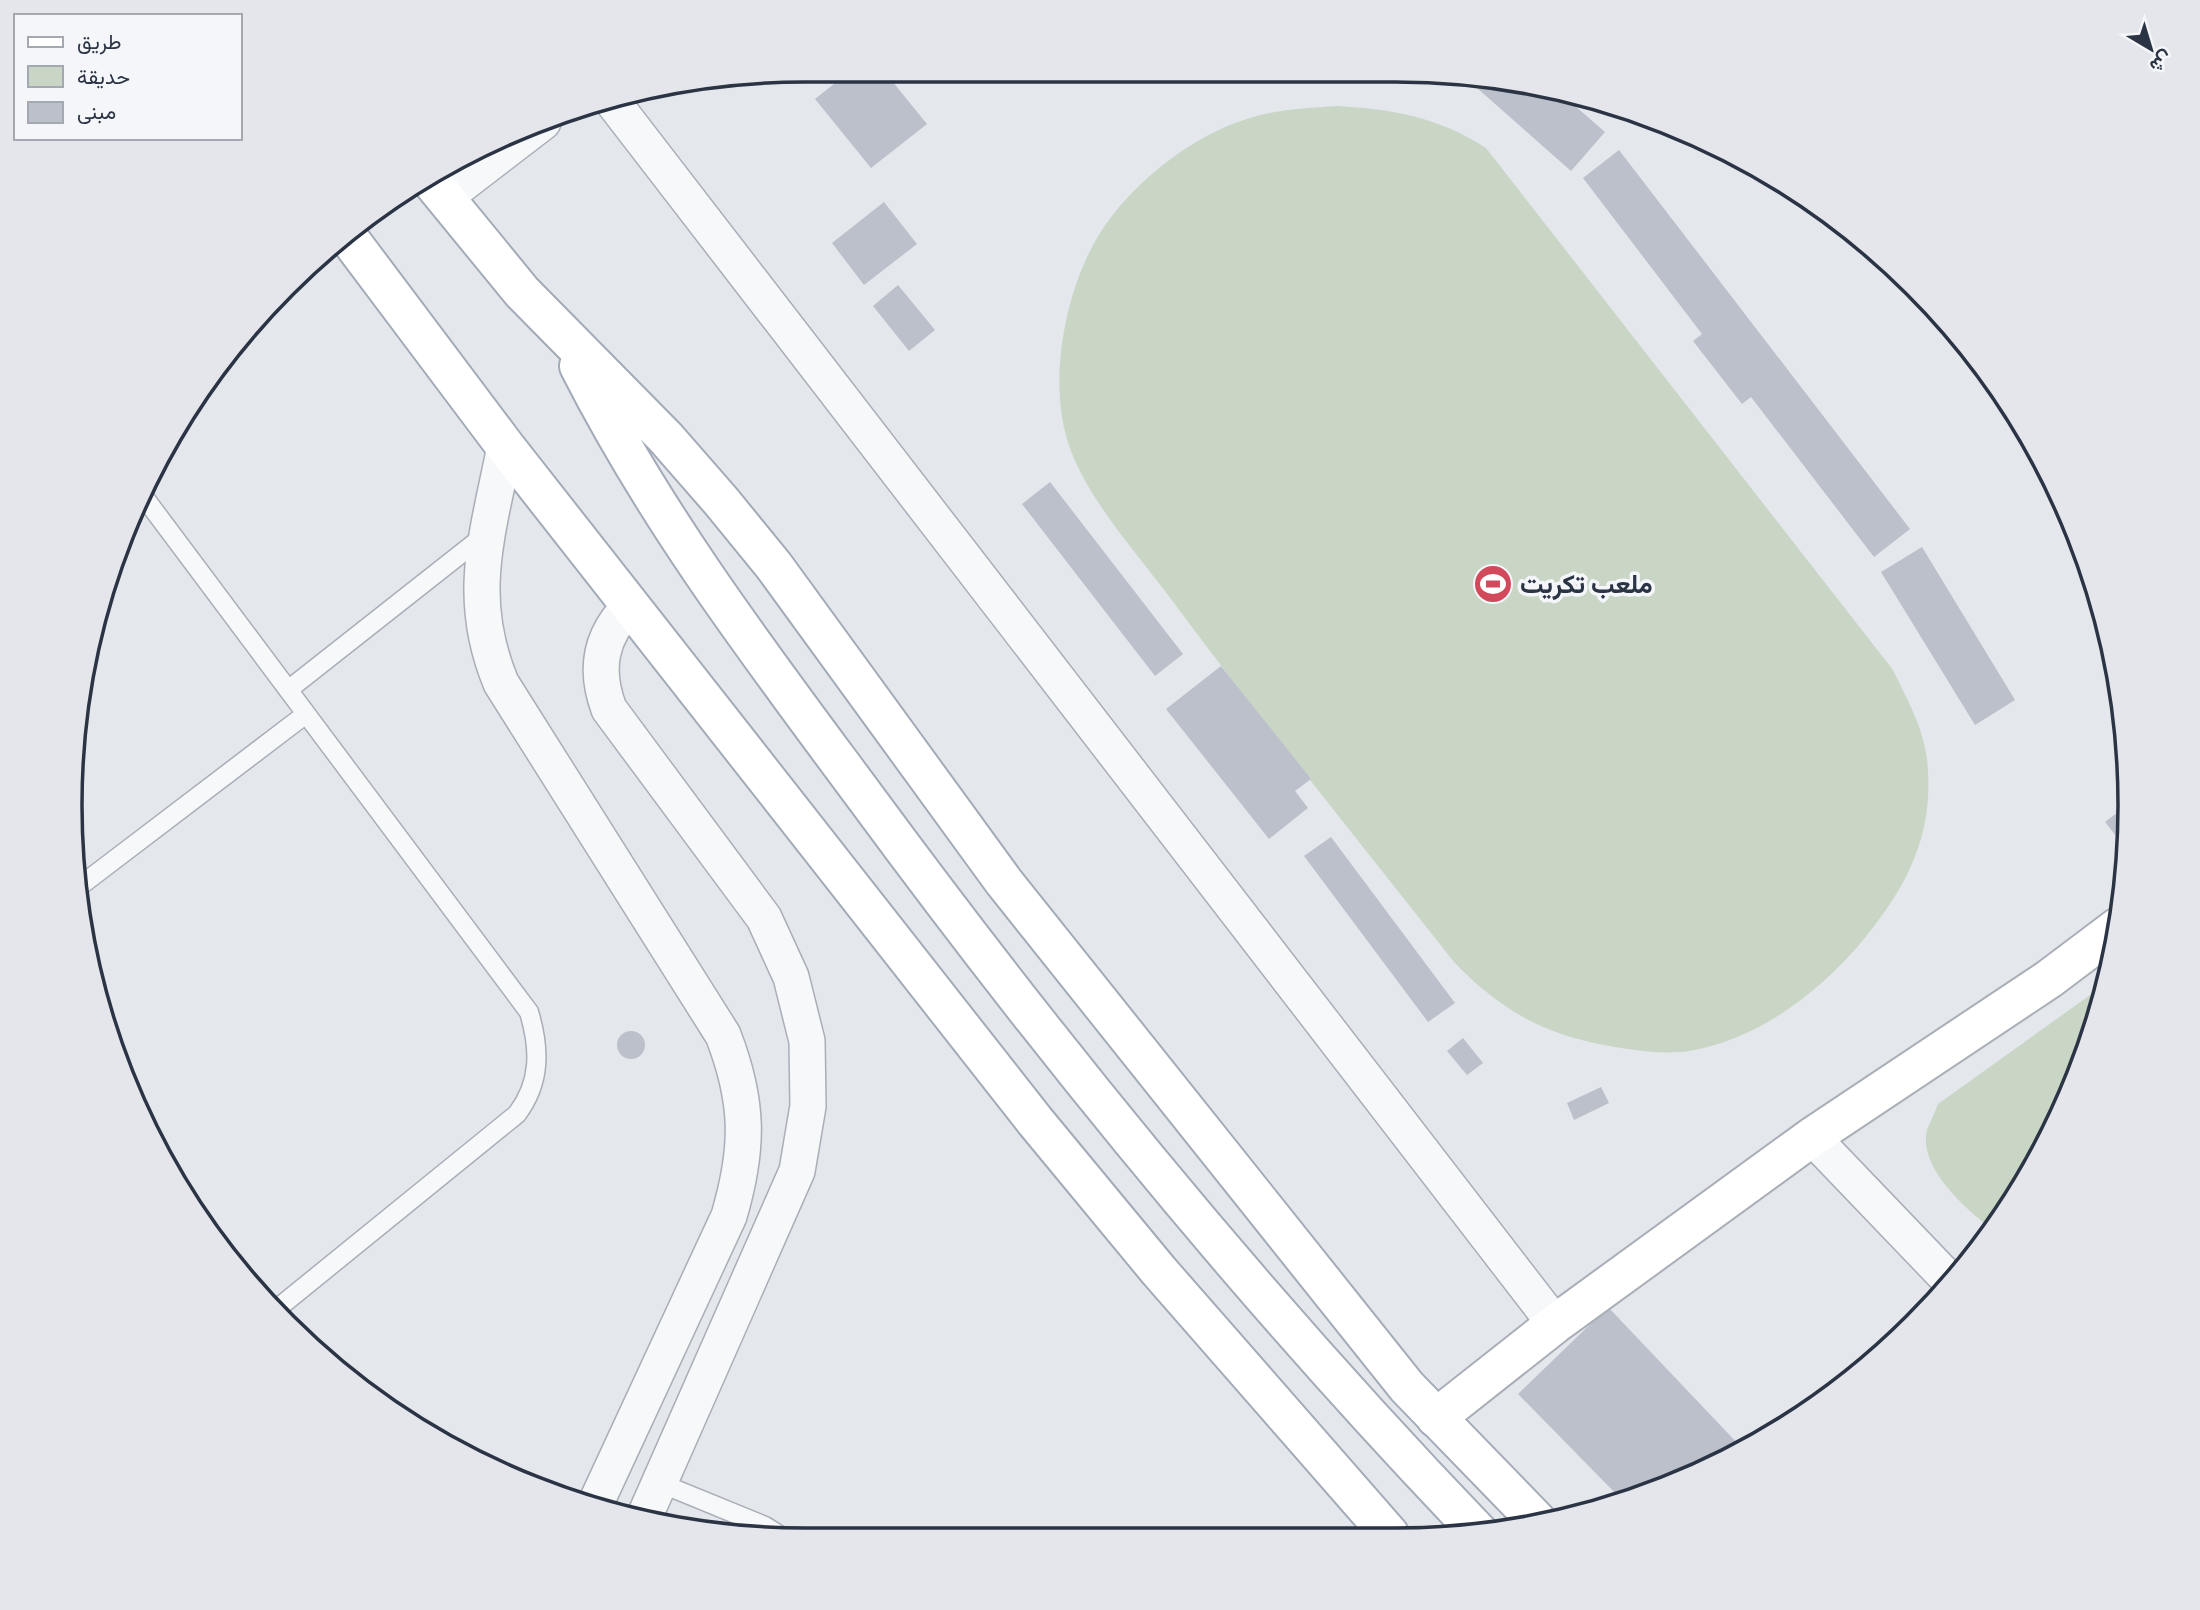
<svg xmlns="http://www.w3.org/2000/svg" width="2200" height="1610" viewBox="0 0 2200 1610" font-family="Signika,Vazirmatn,sans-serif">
<rect width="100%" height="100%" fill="#e4e7ec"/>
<path fill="#c9d6c5" d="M 1337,106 C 1391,109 1439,117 1486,148 L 1893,670 C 1907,699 1923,727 1927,759 C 1935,832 1909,884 1864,939 C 1820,992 1758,1040 1689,1051 C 1660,1055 1632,1050 1604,1045 C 1541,1033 1498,1008 1454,962 C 1359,841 1262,722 1171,599 C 1137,553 1092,505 1071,451 C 1044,382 1067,272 1112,216 C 1147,171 1202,130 1257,116 C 1283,109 1310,108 1337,106 Z
M 2104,985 L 2091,1041 L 2032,1172 L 1991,1229 C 1966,1208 1918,1169 1927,1130 C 1930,1121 1935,1113 1938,1104 Z"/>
<path fill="#bbc0ca" d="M 831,70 L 883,70 L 927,124 L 871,168 L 815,99 L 839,80 Z
M 1468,80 L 1559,92 L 1605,132 L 1571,171 Z
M 1619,150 L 1910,529 L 1874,557 L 1751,397 L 1742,404 L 1693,341 L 1702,334 L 1583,178 Z
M 884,202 L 917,244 L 864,285 L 832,243 Z
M 898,285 L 935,330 L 909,351 L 873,306 Z
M 1050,482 L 1183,654 L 1155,676 L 1022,504 Z
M 1922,547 L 2015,700 L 1975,725 L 1881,572 Z
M 1221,666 L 1311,779 L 1295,791 L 1308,808 L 1269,839 L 1166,709 Z
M 2127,805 L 2126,845 L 2125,847 L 2105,822 Z
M 1331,837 L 1455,1003 L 1428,1022 L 1304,856 Z
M617 1045a14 14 0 1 1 28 0a14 14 0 1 1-28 0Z
M 1463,1038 L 1483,1063 L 1467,1075 L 1447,1051 Z
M 1601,1087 L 1609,1103 L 1574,1120 L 1567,1103 Z
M 1608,1307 L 1741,1447 L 1677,1484 L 1621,1499 L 1518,1394 Z"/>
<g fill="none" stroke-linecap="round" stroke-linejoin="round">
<defs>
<path id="lane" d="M 141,493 L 529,1012 C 540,1049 541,1082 517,1114 L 278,1308
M 288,690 L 486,534
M 76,889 L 306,714
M 660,1483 L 765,1526 L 784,1538"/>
<path id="street" d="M 609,97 L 1555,1324
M 444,198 L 543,122
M 505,446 C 488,534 465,596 501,683 L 723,1035 C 749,1102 749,1148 729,1216 L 594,1507
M 630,606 C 600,636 594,669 609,709 L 764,918 L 791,977 L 807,1041 L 808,1106 L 797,1171 L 643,1520
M 1812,1137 L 1952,1283"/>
<path id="secondary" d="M 1436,1418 L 1555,1324 L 1812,1137 L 2049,979 L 2118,927"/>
<path id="primary" d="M 427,176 L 522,292 L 666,438 L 721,501 L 774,566 L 1004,882 L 1407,1387 L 1537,1521
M 348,237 L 505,446 L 1035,1121 L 1159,1271 L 1389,1534
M 579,366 C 658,522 763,659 866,798 C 1056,1056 1258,1303 1480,1534"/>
</defs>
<use href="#lane" stroke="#a9aeb7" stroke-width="21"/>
<use href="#street" stroke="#a9aeb7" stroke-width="38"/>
<use href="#secondary" stroke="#a9aeb7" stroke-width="42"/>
<use href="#primary" stroke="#a3abb8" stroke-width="42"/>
<use href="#lane" stroke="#f7f8fa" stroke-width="18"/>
<use href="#street" stroke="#f7f8fa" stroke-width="35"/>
<use href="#secondary" stroke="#fff" stroke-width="38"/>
<use href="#primary" stroke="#fff" stroke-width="38"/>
</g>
<defs>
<symbol id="stadium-disc" viewBox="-11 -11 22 22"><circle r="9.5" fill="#d1495b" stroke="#f4f6f9"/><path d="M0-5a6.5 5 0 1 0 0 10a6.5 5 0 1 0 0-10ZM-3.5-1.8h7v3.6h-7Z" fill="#fff"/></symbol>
</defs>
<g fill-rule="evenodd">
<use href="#stadium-disc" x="1471" y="562" width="44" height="44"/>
</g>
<g text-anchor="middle" stroke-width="7" stroke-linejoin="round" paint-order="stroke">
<g font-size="26" font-weight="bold" fill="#2b3445" stroke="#f4f6f9" text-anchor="start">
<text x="1520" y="593">ملعب تكريت</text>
</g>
</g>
<path d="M0 0H2200V1610H0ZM805 82H1395A723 723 0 0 1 2118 805V805A723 723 0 0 1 1395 1528H805A723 723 0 0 1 82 805V805A723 723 0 0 1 805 82Z" fill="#e4e6eb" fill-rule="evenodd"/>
<path fill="none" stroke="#2b3445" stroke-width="3.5" d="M805 82H1395A723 723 0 0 1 2118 805V805A723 723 0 0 1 1395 1528H805A723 723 0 0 1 82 805V805A723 723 0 0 1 805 82Z"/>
<rect x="14" y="14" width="228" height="126" fill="#f4f6f9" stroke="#a4a8b1" stroke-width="2"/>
<rect x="28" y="37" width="35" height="10" fill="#ffffff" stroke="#a4a8b1" stroke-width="2"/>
<text x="77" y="49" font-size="21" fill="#2b3445">طريق</text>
<rect x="28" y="66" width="35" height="21" fill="#c9d6c5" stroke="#a4a8b1" stroke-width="2"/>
<text x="77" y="84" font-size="21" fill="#2b3445">حديقة</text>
<rect x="28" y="102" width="35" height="21" fill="#bbc0ca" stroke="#a4a8b1" stroke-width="2"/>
<text x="77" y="119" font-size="21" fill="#2b3445">مبنى</text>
<g transform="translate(2151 49) rotate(142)" stroke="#f4f6f9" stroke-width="5" paint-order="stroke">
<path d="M0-5L12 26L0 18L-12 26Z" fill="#2b3445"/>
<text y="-10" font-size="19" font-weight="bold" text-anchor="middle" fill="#2b3445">ش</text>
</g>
</svg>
